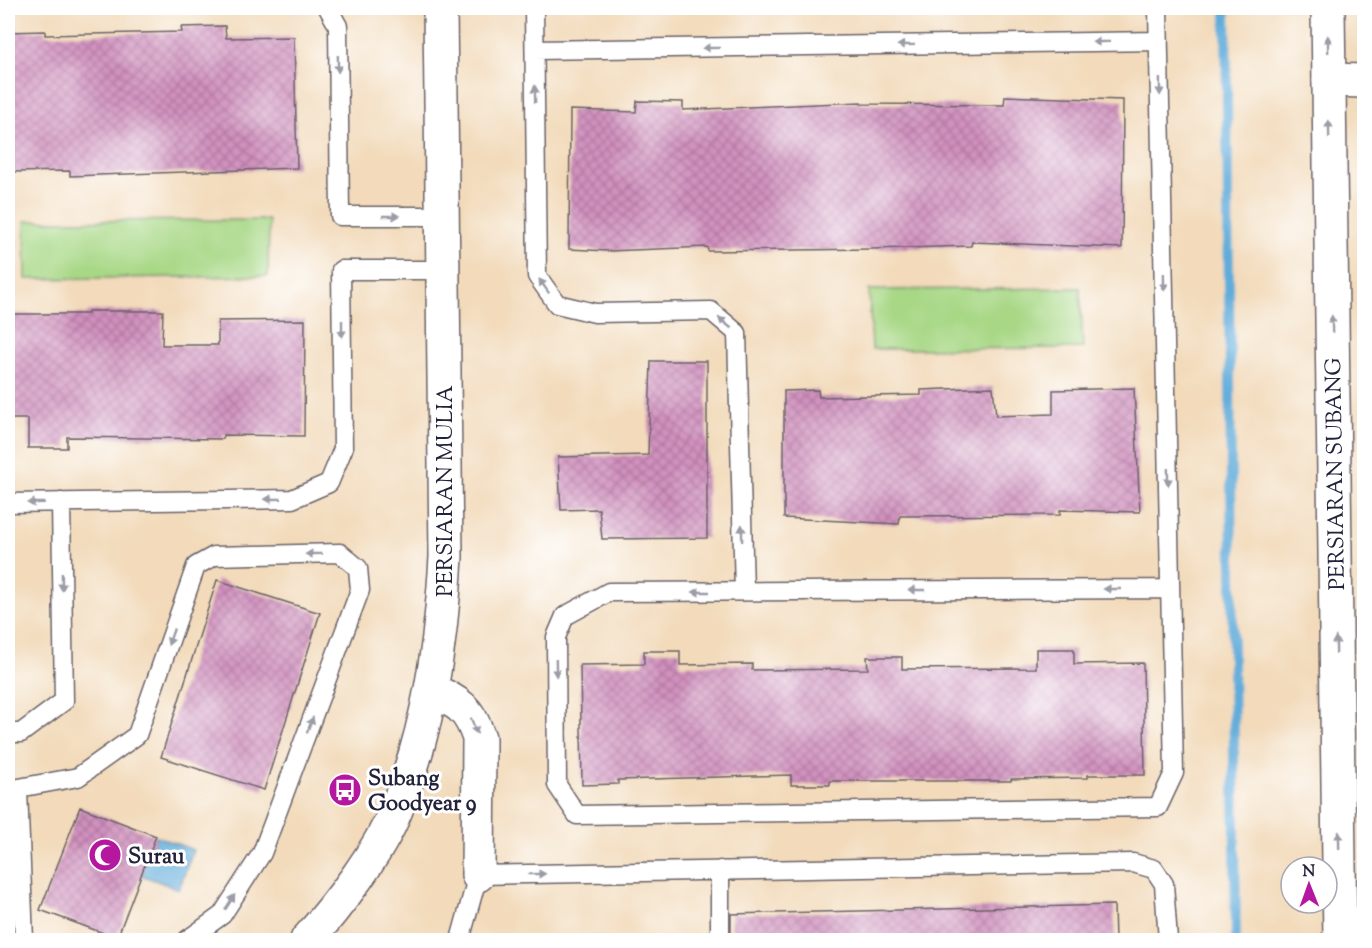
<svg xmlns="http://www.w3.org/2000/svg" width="1372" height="948" viewBox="0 0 1372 948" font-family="'Sorts Mill Goudy',serif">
<defs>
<pattern id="building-cross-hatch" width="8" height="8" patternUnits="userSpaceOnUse" patternTransform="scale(1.5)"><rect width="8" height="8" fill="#d291bf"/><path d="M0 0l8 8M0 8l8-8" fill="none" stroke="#aa769c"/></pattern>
</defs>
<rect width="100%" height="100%" fill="#fff"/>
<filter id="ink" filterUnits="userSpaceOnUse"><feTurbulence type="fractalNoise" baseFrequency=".0167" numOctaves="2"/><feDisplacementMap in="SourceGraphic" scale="12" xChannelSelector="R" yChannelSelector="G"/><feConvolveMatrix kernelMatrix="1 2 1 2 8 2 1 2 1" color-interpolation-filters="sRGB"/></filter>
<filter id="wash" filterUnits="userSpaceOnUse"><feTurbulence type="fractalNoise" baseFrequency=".008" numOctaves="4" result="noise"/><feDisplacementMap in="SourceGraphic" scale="24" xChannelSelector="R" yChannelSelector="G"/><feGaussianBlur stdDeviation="1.35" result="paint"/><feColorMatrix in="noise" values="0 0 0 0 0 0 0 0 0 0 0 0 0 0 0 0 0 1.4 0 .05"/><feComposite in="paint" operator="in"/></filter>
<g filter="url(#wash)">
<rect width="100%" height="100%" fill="#f2daba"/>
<path fill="#a8d886" stroke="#657d60" stroke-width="1.5" d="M 269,220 L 268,276 L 26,279 L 25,221 Z
M 1080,288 L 1083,348 L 872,349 L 869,290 Z"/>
<path fill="#61acda" stroke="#42678a" stroke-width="1.5" d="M 156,836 L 193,850 L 179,889 L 141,875 Z"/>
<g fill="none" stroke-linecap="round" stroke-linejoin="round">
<path stroke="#61acda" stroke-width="10" d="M 1226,8 L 1236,940"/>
</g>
<g id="blocks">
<path fill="url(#building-cross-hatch)" d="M 225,26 L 226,38 L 294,37 L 297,168 L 70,176 L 70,171 L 8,172 L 8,32 L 45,31 L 45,35 L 182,32 L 181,27 Z
M 1005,96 L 1123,100 L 1122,248 L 972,242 L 971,246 L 872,249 L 708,251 L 707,247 L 608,251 L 569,249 L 570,110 L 636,112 L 637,101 L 683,102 L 683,110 L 861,102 L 861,104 L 1004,105 Z
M 88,311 L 163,311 L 162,345 L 218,345 L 218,321 L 305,320 L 304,436 L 223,435 L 223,439 L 67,437 L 67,448 L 28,448 L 28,419 L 8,419 L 8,336 L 10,336 L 11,314 L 88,314 Z
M 651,361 L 707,361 L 707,538 L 602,539 L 599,509 L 561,510 L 558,457 L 648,455 Z
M 993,387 L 996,416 L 1053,414 L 1053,390 L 1134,388 L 1140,512 L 1060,510 L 1060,515 L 900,516 L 899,524 L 784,518 L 784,391 L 818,390 L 819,397 L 921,395 L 921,390 Z
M 217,580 L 320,613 L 264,790 L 161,757 Z
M 1036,649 L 1074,649 L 1074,664 L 1143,663 L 1145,775 L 1088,775 L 1088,778 L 1011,779 L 1011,781 L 830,781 L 830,785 L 791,785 L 791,775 L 618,780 L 618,784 L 582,785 L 580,665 L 644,664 L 644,651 L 680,651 L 680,665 L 752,664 L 752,670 L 868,669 L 867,657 L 902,657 L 902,669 L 1036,668 Z
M 80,807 L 156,836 L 117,938 L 40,910 Z
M 1114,905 L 1115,940 L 731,940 L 731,914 Z"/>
</g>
</g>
<g filter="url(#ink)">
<use href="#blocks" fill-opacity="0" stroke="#6b6267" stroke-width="1.5"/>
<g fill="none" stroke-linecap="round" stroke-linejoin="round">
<defs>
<path id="service" d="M 328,8 L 338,26 L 340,216 L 443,216
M 534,8 L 537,276 L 557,304 L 595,313 L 711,311 L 737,333 L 744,591
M 1158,8 L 1174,773 L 1158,807 L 577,815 L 557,785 L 556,637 L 565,616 L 609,592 L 1170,589
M 535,50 L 1159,41
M 8,503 L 292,499 L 329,483 L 343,449 L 341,270 L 444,270
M 8,733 L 21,733 L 64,701 L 61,502
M 8,790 L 78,777 L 137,735 L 196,566 L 214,556 L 340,553 L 358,568 L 360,590 L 262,853 L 222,915 L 187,940
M 18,790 L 24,940
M 720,870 L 720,940
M 460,940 L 478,875 L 1133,863 L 1154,869 L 1164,884 L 1168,940"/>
<path id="minor" d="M 1329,80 L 1364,81
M 432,690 C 459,703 469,708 479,738 L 478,875"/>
<path id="tertiary" d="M 1328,8 L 1340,940
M 307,940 C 336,908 379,852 395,812 C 429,731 441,644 446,557 L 440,8"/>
</defs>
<use href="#service" stroke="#6b6267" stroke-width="21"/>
<use href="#minor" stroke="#6b6267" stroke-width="36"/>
<use href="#tertiary" stroke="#6b6267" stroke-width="36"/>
<use href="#service" stroke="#fff" stroke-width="18"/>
<use href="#minor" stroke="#fff" stroke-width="33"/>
<use href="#tertiary" stroke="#fff" stroke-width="33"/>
</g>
<defs><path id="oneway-solid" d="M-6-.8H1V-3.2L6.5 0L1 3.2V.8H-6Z" transform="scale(1.5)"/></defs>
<g fill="#9c9ca7">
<use href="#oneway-solid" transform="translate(1101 42) rotate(179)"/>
<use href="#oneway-solid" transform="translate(1328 44) rotate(-91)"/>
<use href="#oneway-solid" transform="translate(906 45) rotate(179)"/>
<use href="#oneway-solid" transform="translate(711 48) rotate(179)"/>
<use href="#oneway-solid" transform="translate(338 64) rotate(89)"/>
<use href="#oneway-solid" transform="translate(1160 87) rotate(89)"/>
<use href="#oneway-solid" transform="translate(535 94) rotate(-91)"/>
<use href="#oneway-solid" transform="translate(1329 129) rotate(-91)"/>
<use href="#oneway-solid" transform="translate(391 216)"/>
<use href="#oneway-solid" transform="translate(1164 282) rotate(89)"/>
<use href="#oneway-solid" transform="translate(544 286) rotate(-125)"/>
<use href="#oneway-solid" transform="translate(725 323) rotate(-140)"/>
<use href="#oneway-solid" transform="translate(1332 324) rotate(-91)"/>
<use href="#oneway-solid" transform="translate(342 329) rotate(90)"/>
<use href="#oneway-solid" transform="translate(1168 477) rotate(89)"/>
<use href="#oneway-solid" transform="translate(273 499) rotate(179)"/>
<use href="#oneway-solid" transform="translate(36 503) rotate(179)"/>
<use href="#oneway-solid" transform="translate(742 533) rotate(-91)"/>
<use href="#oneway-solid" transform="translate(314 554) rotate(179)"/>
<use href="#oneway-solid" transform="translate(62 582) rotate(89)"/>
<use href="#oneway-solid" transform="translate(1112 589) rotate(180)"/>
<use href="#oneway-solid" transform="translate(917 590) rotate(180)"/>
<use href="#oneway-solid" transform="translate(701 592) rotate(180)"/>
<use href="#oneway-solid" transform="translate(171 637) rotate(109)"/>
<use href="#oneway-solid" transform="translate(1336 645) rotate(-91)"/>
<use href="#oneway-solid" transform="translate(556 668) rotate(89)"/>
<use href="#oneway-solid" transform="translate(310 725) rotate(-69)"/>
<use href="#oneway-solid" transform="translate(474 726) rotate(69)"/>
<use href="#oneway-solid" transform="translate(1339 840) rotate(-91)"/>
<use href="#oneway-solid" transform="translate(537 874) rotate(-1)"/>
<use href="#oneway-solid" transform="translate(230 902) rotate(-57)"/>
</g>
</g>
<defs>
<symbol id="bus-disc" viewBox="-11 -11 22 22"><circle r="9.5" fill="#b5179e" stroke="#fff"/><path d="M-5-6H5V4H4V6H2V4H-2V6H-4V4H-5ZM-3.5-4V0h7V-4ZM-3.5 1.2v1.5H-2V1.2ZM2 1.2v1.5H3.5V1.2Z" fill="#fff"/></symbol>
<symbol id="mosque-disc" viewBox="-11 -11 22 22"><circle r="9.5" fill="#b5179e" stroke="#fff"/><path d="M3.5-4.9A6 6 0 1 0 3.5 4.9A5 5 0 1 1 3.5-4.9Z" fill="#fff"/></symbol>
</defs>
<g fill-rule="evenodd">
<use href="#bus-disc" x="326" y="771" width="38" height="38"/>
<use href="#mosque-disc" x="86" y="836" width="38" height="38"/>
</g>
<g text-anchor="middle" stroke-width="6" stroke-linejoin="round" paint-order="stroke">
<g font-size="22" fill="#22223b" stroke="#fff">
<text transform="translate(1334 474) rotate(-91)" y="8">PERSIARAN SUBANG</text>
<text transform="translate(444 491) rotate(-90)" y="8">PERSIARAN MULIA</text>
</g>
<g font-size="22" font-weight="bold" fill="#22223b" stroke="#fff" text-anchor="start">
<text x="368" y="785">Subang<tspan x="368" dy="25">Goodyear 9</tspan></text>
<text x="128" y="863">Surau</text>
</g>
</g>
<rect width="1372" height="948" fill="none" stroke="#fff" stroke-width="30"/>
<g transform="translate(1309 885) rotate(359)"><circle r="28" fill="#ffffff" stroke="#a7a7b1" stroke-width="1.5"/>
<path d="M0-4.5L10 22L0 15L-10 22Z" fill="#b5179e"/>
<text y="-9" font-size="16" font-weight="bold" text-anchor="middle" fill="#22223b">N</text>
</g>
</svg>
